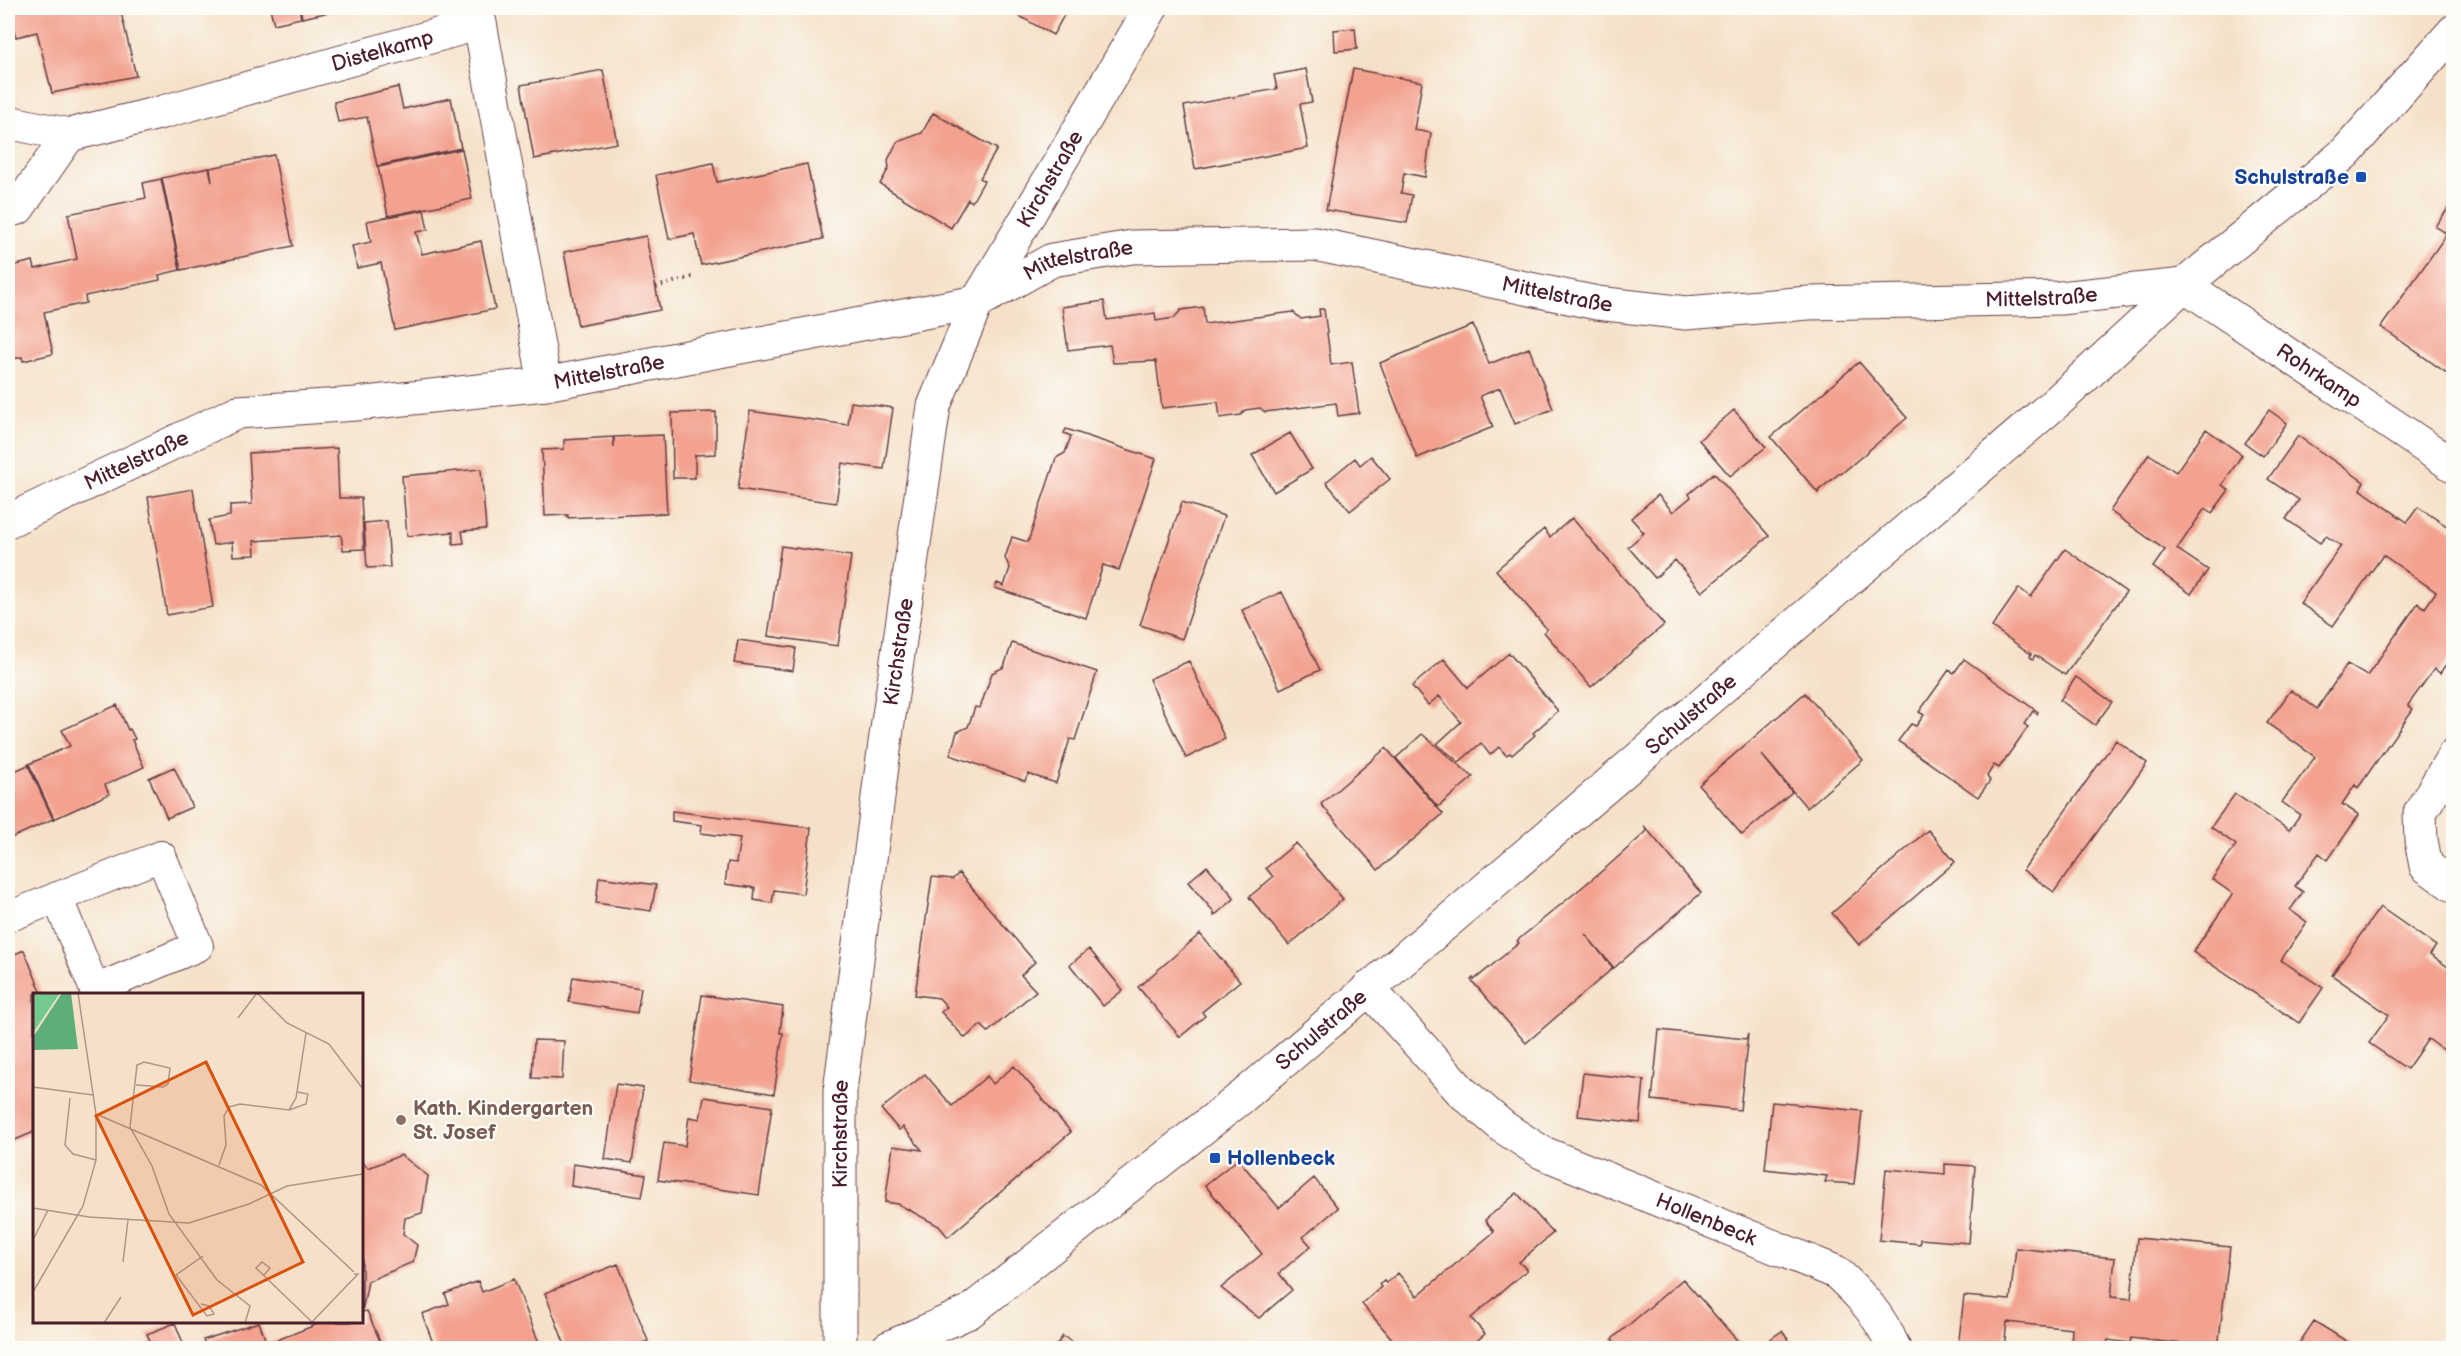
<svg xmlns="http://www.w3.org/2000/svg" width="2461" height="1356" viewBox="0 0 2461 1356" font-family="'Balsamiq Sans',sans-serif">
<rect width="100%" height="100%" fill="#fdfcf7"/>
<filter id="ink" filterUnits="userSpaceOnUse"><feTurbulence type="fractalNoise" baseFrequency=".0167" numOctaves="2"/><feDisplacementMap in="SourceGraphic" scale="12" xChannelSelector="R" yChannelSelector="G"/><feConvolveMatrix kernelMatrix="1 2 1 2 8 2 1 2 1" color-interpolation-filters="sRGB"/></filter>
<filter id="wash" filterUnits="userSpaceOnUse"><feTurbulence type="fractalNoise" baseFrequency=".008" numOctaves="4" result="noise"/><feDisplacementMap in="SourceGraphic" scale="24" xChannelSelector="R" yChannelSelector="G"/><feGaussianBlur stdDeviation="1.35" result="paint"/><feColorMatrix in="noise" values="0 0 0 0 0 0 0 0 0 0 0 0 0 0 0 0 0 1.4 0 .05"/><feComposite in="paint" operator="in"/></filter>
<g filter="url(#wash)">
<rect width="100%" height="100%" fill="#f5e1c9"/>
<g id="blocks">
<path fill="#f3a28f" d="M 8,8 L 120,8 L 136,76 L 52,93 L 37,32 L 16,37 L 14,31 L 8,32 Z
M 270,8 L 299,8 L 301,18 L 274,24 Z
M 300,8 L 329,8 L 330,12 L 302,18 Z
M 1005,8 L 1068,8 L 1053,35 Z
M 1355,28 L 1357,49 L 1335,51 L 1334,30 Z
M 1306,69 L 1312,102 L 1300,104 L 1308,148 L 1195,169 L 1184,106 L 1277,89 L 1274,75 Z
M 1353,69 L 1422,82 L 1414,130 L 1431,133 L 1425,177 L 1404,173 L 1401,193 L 1412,195 L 1407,223 L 1326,210 Z
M 603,70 L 617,143 L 534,159 L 521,85 Z
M 398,87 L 403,109 L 451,98 L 461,148 L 377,166 L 367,117 L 338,122 L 334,102 Z
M 933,113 L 997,149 L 980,178 L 984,181 L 972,202 L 968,199 L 951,228 L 880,184 L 889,168 L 888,160 L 897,142 L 922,133 Z
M 462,149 L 472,199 L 388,216 L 378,167 Z
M 274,155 L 293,246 L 181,270 L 162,178 L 209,168 L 212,182 L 210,168 Z
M 713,163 L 717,182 L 807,164 L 823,239 L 701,265 L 694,234 L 669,239 L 656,175 Z
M 161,179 L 180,270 L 159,275 L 160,280 L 85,296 L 86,303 L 44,312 L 53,354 L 23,361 L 22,357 L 8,360 L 8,267 L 33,261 L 35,269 L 77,259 L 68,214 L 146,198 L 143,183 Z
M 2454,201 L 2454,378 L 2381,327 L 2447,234 L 2435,226 Z
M 424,210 L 428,230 L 416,232 L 422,254 L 481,241 L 495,309 L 395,330 L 381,263 L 357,268 L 352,246 L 371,242 L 367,221 Z
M 646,236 L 660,310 L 578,326 L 564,252 Z
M 1104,301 L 1107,320 L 1155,313 L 1156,321 L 1174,318 L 1181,310 L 1203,307 L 1205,324 L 1293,312 L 1301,319 L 1320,316 L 1319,309 L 1324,309 L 1331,365 L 1352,362 L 1359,413 L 1338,416 L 1336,403 L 1265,412 L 1260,408 L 1245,410 L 1241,415 L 1220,418 L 1218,402 L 1162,408 L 1156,361 L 1113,363 L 1110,345 L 1068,350 L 1062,307 Z
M 1473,325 L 1489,364 L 1529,348 L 1553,409 L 1515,424 L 1500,388 L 1480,396 L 1493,427 L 1417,458 L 1380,363 Z
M 1859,362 L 1907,418 L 1841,474 L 1840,473 L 1819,490 L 1818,493 L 1771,437 Z
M 851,402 L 893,408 L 884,469 L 842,463 L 836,503 L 738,489 L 750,411 L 848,425 Z
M 1734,410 L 1766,447 L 1730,476 L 1699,440 Z
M 2269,410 L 2287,423 L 2263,456 L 2245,443 Z
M 716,412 L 716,454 L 695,455 L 695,478 L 673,478 L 672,413 Z
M 1066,429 L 1156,459 L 1119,570 L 1103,565 L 1086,618 L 995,588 L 997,583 L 1004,586 L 1010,568 L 1005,558 L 1012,537 L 1028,542 L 1056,458 L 1065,453 L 1071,436 L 1064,433 Z
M 2206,429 L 2242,455 L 2222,485 L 2229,490 L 2212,513 L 2205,508 L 2177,549 L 2208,570 L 2191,594 L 2153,567 L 2165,550 L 2110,511 L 2149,454 L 2176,472 Z
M 1290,433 L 1312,469 L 1274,492 L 1252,455 Z
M 663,435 L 667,513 L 568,518 L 568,515 L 545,516 L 542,450 L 564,449 L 564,440 L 613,437 L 614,448 L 614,437 Z
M 2298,436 L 2364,482 L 2360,489 L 2407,522 L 2418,507 L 2454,531 L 2454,653 L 2440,673 L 2434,669 L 2408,705 L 2413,709 L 2358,788 L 2355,785 L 2342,804 L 2359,815 L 2328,860 L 2319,853 L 2295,886 L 2303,892 L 2290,910 L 2307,922 L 2281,960 L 2323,988 L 2299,1023 L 2193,952 L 2233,894 L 2212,879 L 2236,845 L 2211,827 L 2235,794 L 2289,830 L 2300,815 L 2282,802 L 2315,757 L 2267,723 L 2291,690 L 2317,709 L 2347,664 L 2367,676 L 2418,603 L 2425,608 L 2436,592 L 2383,555 L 2333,626 L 2300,603 L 2341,546 L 2326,536 L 2320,543 L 2286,519 L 2299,500 L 2268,479 Z
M 337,448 L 339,498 L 361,498 L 364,549 L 343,550 L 341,535 L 254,541 L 255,555 L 233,556 L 232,542 L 213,545 L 209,520 L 230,516 L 230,505 L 252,504 L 249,453 Z
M 1371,456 L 1390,479 L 1350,511 L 1326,482 L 1355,458 L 1360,465 Z
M 481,469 L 486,529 L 462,531 L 464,543 L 453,544 L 453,532 L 407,536 L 402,476 Z
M 1714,473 L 1769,536 L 1702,592 L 1675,560 L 1655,578 L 1628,547 L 1644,533 L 1631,518 L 1658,495 L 1673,512 L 1691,497 L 1689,494 Z
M 193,489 L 213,607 L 167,615 L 148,497 Z
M 1182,502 L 1224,516 L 1182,639 L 1140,625 Z
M 1572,518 L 1664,625 L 1591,687 L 1544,632 L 1547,629 L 1496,570 L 1544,529 L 1550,537 Z
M 387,521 L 390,567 L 367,568 L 364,523 Z
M 781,546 L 851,556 L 838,646 L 768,636 Z
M 2065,549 L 2126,592 L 2065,675 L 2035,655 L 2033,659 L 2030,657 L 2031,654 L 1992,627 L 2019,588 L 2031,597 Z
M 1282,592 L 1320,670 L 1280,689 L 1242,610 Z
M 738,640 L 796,648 L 793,671 L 734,663 Z
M 1012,643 L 1097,672 L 1075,740 L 1070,739 L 1056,783 L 1028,774 L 1025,781 L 950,755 L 957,732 L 968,727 L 975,707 L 980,708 L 992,673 L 1004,667 Z
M 1509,653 L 1558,711 L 1533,733 L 1535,735 L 1512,755 L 1510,753 L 1506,755 L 1499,747 L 1490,755 L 1481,743 L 1459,762 L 1437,744 L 1461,722 L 1439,696 L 1428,705 L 1412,686 L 1444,659 L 1468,688 Z
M 1964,659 L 2038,712 L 2037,714 L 2033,711 L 2024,724 L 2028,727 L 1999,768 L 1994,765 L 1987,776 L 1990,781 L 1978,797 L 1898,741 L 1911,724 L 1916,726 L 1924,715 L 1919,712 L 1949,670 L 1954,673 Z
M 1189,661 L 1225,739 L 1186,758 L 1149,679 Z
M 2076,677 L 2112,702 L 2095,725 L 2060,700 Z
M 1805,693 L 1863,760 L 1807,808 L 1762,755 L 1792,792 L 1742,835 L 1699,785 Z
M 117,705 L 128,730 L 130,729 L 135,739 L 132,740 L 144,767 L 105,785 L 109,794 L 54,819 L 29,764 L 70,746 L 62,730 Z
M 1422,734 L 1473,777 L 1438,807 L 1396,758 Z
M 2116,740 L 2147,763 L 2054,892 L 2023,870 Z
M 1386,748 L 1443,814 L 1378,870 L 1321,804 Z
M 28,765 L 53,819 L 9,839 L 8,774 Z
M 174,767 L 192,807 L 167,818 L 149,778 Z
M 672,811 L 811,828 L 803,894 L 774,890 L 772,903 L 754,900 L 755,888 L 725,884 L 728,862 L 736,863 L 740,838 L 701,833 L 702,825 L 672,821 Z
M 1645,827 L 1701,893 L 1614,968 L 1585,934 L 1613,968 L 1526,1043 L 1471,980 L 1473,978 L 1474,980 L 1519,943 L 1517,941 L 1519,939 L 1608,866 L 1646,832 Z
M 1928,830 L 1955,862 L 1859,945 L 1832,913 Z
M 1296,843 L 1343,899 L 1289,945 L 1249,897 L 1273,877 L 1266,868 Z
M 1207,866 L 1233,896 L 1234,899 L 1214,916 L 1214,912 L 1188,882 Z
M 959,873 L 1035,962 L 1021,975 L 1036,991 L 988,1032 L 981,1025 L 965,1038 L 941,1012 L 947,1007 L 939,998 L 915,995 L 932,877 L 953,879 Z
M 599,877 L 656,885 L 651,911 L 596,903 Z
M 2380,907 L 2436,946 L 2430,955 L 2454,971 L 2454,1057 L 2428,1039 L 2407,1069 L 2369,1043 L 2389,1015 L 2332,975 Z
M 1200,934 L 1240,981 L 1202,1012 L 1205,1016 L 1180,1037 L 1138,987 Z
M 1089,949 L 1123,990 L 1103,1006 L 1070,965 Z
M 24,950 L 42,994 L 34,994 L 34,1132 L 8,1143 L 8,957 Z
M 573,977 L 641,988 L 637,1013 L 569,1002 Z
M 702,995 L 783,1007 L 780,1033 L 783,1033 L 774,1094 L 689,1080 Z
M 1659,1030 L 1746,1039 L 1748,1034 L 1740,1110 L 1652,1100 Z
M 534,1040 L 564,1041 L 562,1079 L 532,1078 Z
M 1014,1066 L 1071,1132 L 948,1237 L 939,1226 L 898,1204 L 885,1202 L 893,1146 L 922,1150 L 903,1127 L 899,1130 L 881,1109 L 925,1074 L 952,1106 L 987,1076 L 993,1084 Z
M 1583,1073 L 1644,1080 L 1640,1123 L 1578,1116 Z
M 616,1084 L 643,1088 L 632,1163 L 605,1159 Z
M 704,1097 L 772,1107 L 759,1195 L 658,1180 L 664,1143 L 685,1146 L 689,1117 L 700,1119 Z
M 1772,1102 L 1862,1111 L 1854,1184 L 1825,1182 L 1827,1176 L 1765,1169 Z
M 401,1155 L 428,1176 L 422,1213 L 405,1218 L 403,1234 L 417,1245 L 413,1262 L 368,1281 L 362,1312 L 362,1162 L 368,1168 Z
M 1238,1159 L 1279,1208 L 1314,1178 L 1338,1208 L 1303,1237 L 1311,1246 L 1279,1273 L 1292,1290 L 1259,1318 L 1221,1288 L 1262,1254 L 1205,1185 Z
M 573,1164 L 646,1175 L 642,1197 L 571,1186 Z
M 1945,1164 L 1975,1166 L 1969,1243 L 1920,1239 L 1920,1244 L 1879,1240 L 1886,1169 L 1945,1174 Z
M 1517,1193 L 1553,1233 L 1519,1262 L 1527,1270 L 1471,1318 L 1485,1334 L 1468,1348 L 1400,1348 L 1362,1304 L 1381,1287 L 1379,1284 L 1384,1281 L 1386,1283 L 1398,1273 L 1417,1296 L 1494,1232 L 1485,1220 Z
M 2137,1238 L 2230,1247 L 2218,1348 L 2131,1338 L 2130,1343 L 2108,1340 L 2105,1348 L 2071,1345 L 2072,1329 L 2007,1322 L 2004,1348 L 1958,1348 L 1964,1296 L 2010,1300 L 2016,1248 L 2115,1258 L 2111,1297 L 2131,1299 Z
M 618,1264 L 648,1341 L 628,1348 L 566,1348 L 545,1293 Z
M 514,1279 L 541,1348 L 457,1348 L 455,1345 L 446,1348 L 435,1348 L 422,1314 L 449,1304 L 445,1294 L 478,1281 L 482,1292 Z
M 1683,1279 L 1744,1348 L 1619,1348 L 1612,1339 Z
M 367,1311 L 383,1348 L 207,1348 L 203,1340 L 259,1322 L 267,1344 L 323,1322 L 362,1322 L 362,1312 Z
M 2314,1321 L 2351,1344 L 2349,1348 L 2296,1348 Z
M 175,1323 L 185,1348 L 153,1348 L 147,1334 Z
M 1782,1331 L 1794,1348 L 1757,1348 Z
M 1063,1336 L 1080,1348 L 1054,1348 Z"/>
</g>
</g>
<g filter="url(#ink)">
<use href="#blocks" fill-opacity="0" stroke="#643c43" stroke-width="1.5"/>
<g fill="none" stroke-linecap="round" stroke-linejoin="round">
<defs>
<path id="lane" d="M 8,917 L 161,856 L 198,946 L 95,990 L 57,897"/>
<g id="street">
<path id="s1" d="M 8,122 L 69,135 L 163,112 L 480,23 L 545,384"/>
<path d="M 8,210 L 18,208 L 69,135"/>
<path id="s2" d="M 8,521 L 238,412 L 356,404 L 545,384 L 977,302 L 1052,260 L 1132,247 L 1315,244 L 1597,303 L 1686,313 L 1809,303 L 2060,298 L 2184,285 L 2454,466"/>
<path d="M 2454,755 L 2420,813 L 2421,840 L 2426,866 L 2454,886"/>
<path id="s3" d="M 1368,988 L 1462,1092 L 1503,1127 L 1541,1152 L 1836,1272 C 1862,1296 1880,1316 1894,1348"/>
<path id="s4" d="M 840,1348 L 840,1091 L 885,743 L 934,406 L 977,302 L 1151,8"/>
<path id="s5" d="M 888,1348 L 969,1312 L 1242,1097 L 2059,400 L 2184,285 L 2345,153 L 2454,31"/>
</g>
</defs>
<use href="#lane" stroke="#643c43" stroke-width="32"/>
<use href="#street" stroke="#643c43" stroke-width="35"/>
<path stroke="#643c43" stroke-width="4" stroke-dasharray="1.5 4.5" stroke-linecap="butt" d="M 656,287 L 692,277"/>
<use href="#lane" stroke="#fff" stroke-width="30"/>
<use href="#street" stroke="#fff" stroke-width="33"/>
</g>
</g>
<g fill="#1a4fb4" stroke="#fdfcf7" stroke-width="2">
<rect x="2355" y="171" width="12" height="12" rx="3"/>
<rect x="1209" y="1152" width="12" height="12" rx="3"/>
</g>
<circle fill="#8d6e63" stroke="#fdfcf7" stroke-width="2" cx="401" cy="1120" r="6"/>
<g text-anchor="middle" stroke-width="4.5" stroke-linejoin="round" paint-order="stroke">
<g font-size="21" fill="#4a1f2b" stroke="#fdfcf7">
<text dy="7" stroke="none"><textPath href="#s1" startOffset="387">Distelkamp</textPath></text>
<text dy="7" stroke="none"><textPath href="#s4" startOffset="1204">Kirchstraße</textPath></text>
<text dy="7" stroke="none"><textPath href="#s2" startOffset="1114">Mittelstraße</textPath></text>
<text dy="7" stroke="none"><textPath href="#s2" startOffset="1600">Mittelstraße</textPath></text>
<text dy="7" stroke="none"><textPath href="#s2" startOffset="2086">Mittelstraße</textPath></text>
<text dy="7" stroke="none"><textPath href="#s2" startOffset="628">Mittelstraße</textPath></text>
<text dy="7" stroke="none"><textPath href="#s2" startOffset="2392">Rohrkamp</textPath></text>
<text dy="7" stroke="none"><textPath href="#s2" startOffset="142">Mittelstraße</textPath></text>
<text dy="7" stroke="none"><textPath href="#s4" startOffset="700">Kirchstraße</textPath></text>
<text dy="7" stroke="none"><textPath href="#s5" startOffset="1026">Schulstraße</textPath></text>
<text dy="7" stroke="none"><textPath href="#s5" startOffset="540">Schulstraße</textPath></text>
<text dy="7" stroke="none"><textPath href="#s4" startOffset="214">Kirchstraße</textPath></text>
<text dy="7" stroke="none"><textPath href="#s3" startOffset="418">Hollenbeck</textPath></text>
</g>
<g font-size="21" font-weight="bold" fill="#164399" stroke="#fdfcf7" text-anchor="end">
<text x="2349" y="184">Schulstraße</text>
<text x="1227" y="1165" text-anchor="start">Hollenbeck</text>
</g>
<g font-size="21" font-weight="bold" fill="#785e54" stroke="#fdfcf7" text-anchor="start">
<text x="413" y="1115">Kath. Kindergarten<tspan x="413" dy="24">St. Josef</tspan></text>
</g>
</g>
<g transform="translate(33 993)">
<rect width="330" height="330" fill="#f5e1c9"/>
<path d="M 0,0 L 27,0 L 0,40 Z" fill="#73ca8e"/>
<path d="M 29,0 L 38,0 L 45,56 L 0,57 L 0,44 Z" fill="#5eae79"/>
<path fill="none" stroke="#b1938a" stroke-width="1.5" d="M 224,0 L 254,30 L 296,51 L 330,96M 205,25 L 224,0M 103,92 L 130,94 L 135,91 L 137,75 L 111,69 L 104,72 L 97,134 L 119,173 L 136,221 L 184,287 L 217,313 L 212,330M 0,94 L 60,102M 37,105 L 32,152 L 40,161 L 63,167M 256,117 L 273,111 L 275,101 L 264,99M 63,121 L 228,192 L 321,279M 186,172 L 193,152 L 191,123 L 196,114 L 207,111 L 256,117 L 263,105 L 273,40M 0,215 L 56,224 L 156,230 L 216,211 L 254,193 L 330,181M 0,247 L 15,217M 90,269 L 95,227M 231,282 L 237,275 L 229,269 L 223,275 L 279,329M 0,299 L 50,213 L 63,167 L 63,121 L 45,0M 168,311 L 176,313 L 181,321 L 174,323 L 143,282 L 170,263M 71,330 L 88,304M 278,330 L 325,281 L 321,281"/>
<path fill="#d8530f" fill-opacity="0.15" stroke="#d8530f" stroke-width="3" d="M 173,69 L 270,269 L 160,322 L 63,123 Z"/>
<rect width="330" height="330" fill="none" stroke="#4a1f2b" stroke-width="3"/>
</g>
<rect width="2461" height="1356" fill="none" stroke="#fdfcf7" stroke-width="30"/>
</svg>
